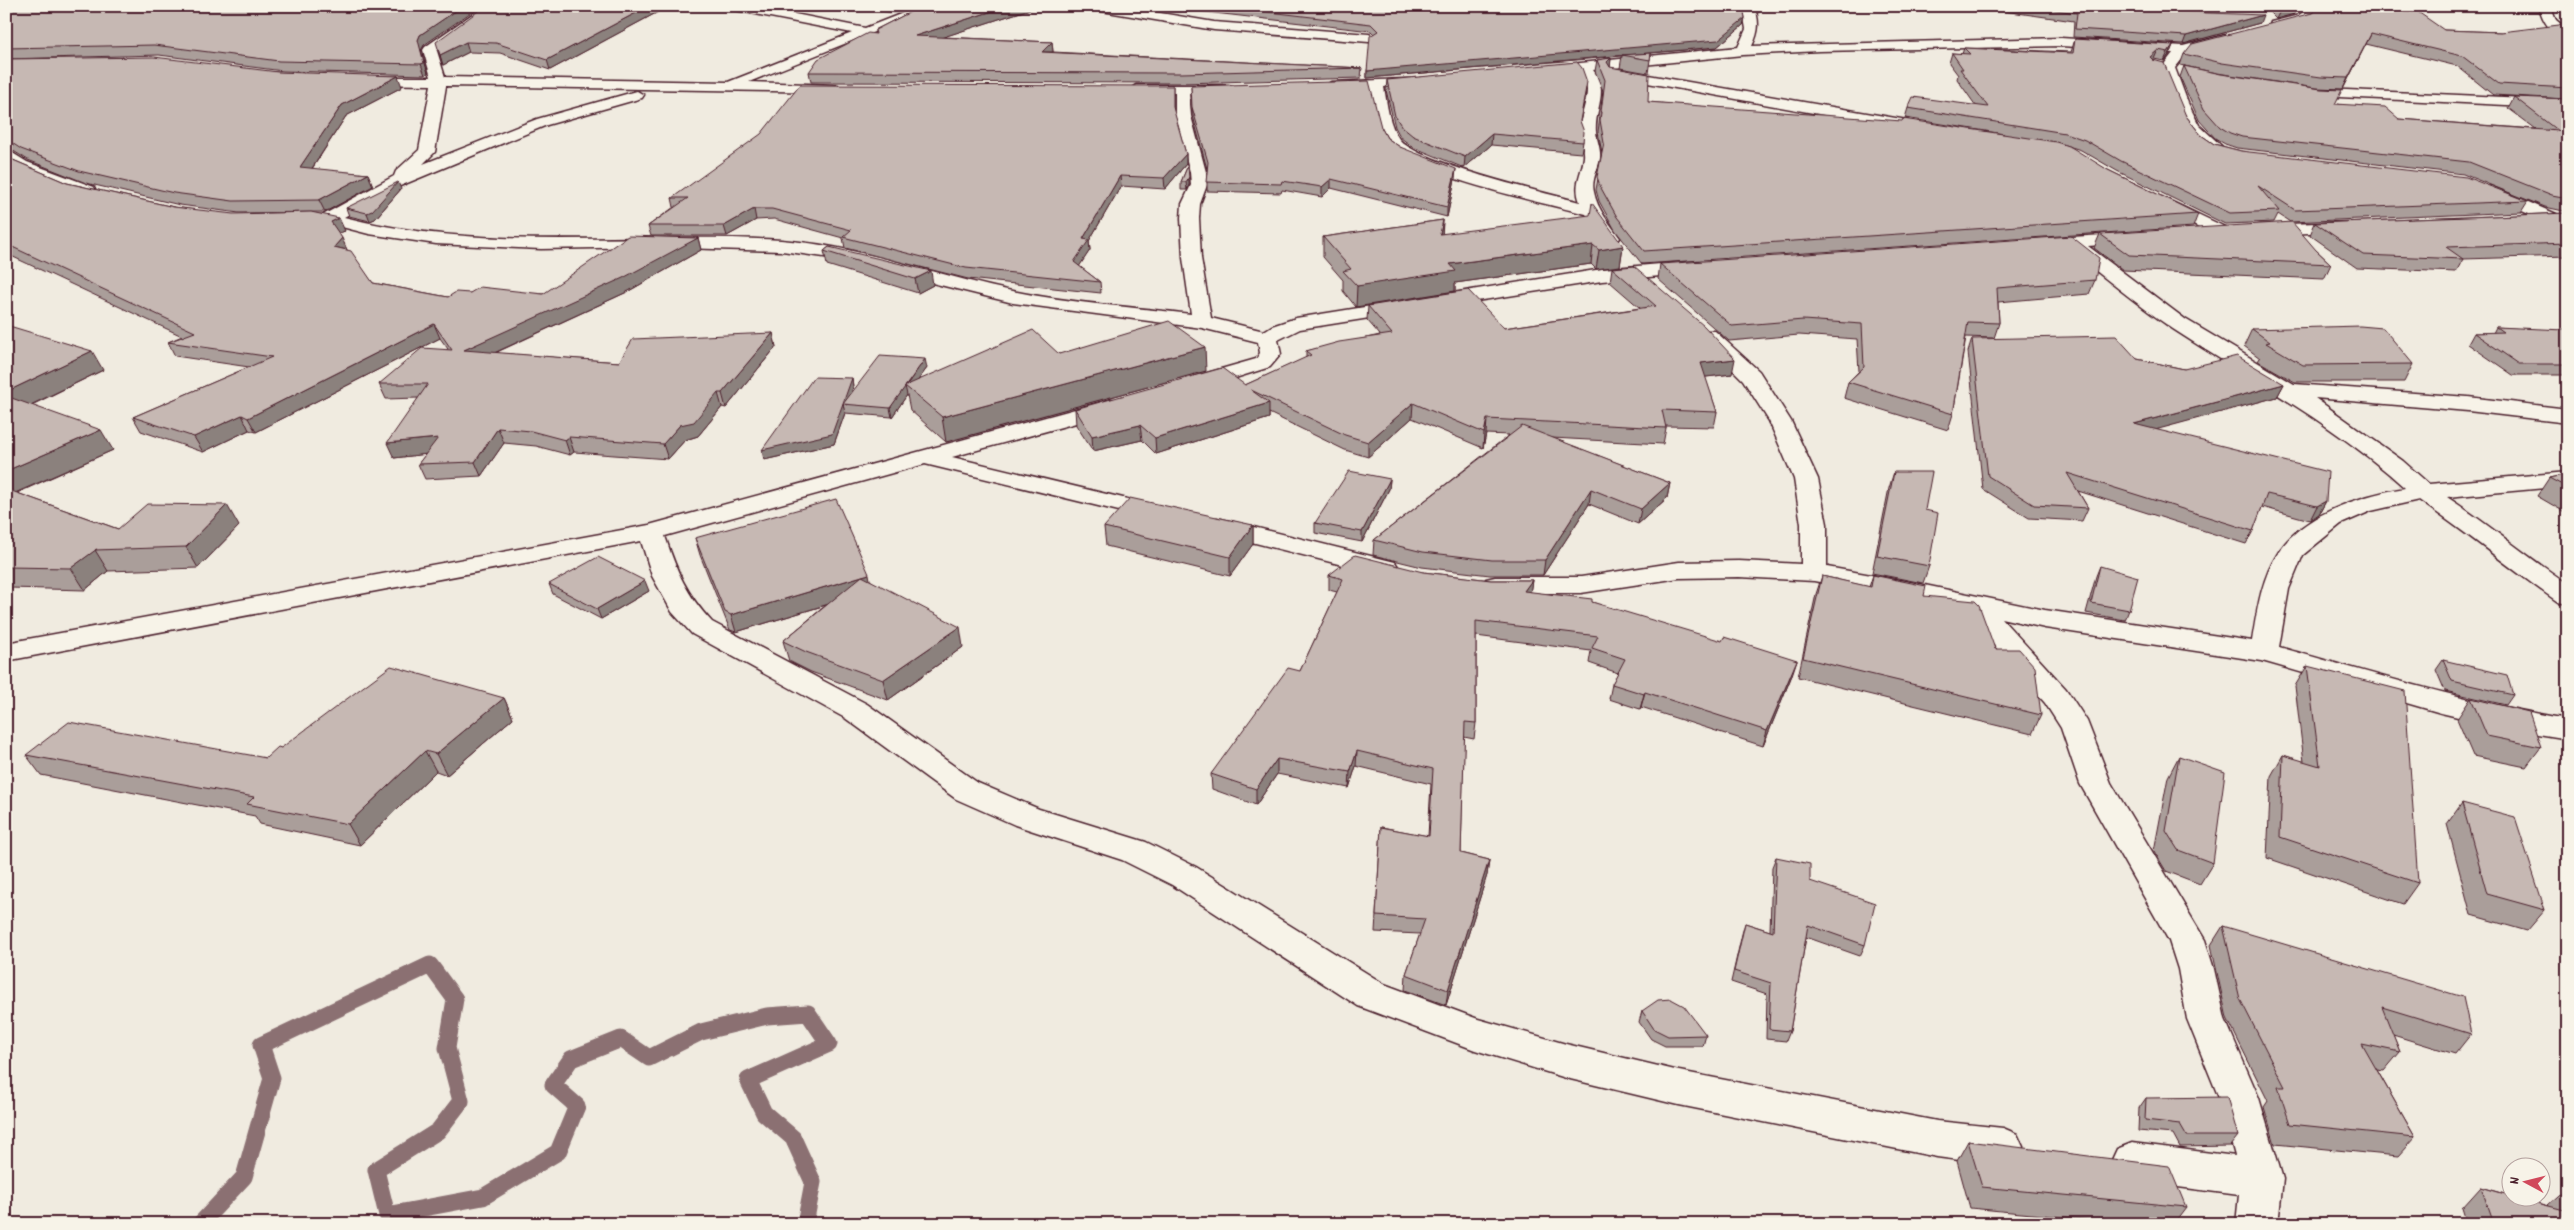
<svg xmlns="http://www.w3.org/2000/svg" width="2574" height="1230" viewBox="0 0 2574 1230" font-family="Dekko,sans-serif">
<rect width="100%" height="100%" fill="#f0ebe0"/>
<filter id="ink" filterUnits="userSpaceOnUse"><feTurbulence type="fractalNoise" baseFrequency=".02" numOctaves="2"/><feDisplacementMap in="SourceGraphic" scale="10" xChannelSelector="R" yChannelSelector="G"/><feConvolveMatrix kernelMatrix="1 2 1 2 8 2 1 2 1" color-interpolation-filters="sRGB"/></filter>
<g filter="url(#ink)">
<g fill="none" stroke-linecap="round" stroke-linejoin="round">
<path stroke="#8b6f72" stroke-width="17" d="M 200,1224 L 244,1177 L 272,1078 L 261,1045 L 430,965 L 455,999 L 447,1048 L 461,1101 L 438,1131 L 376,1170 L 387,1215 L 483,1197 L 558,1152 L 577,1106 L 553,1085 L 571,1059 L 621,1039 L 649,1058 L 701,1032 L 767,1016 L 808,1013 L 829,1044 L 748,1080 L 764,1113 L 793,1138 L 813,1182 L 805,1224"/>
<defs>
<path id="minor" d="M 484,6 L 498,6 L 437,51 L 445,77 L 728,82 L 852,33 L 735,10 L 729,6 L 755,6 L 865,28 L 921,6 L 939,6 L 749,82 L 838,85 L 840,88 L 838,91 L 833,92 L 446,86 L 435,152 L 423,164 L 537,119 L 637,91 L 644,95 L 642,98 L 547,125 L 400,186 L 344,217 C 486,254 636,231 781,240 C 860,246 935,275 1012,291 C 1070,303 1132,307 1191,314 L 1183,258 L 1181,218 L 1182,204 L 1191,185 L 1190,172 L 1175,116 L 1175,93 L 1136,93 L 1129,89 L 1136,85 L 1228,85 L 1233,86 L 1235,89 L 1233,92 L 1189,93 L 1191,116 L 1206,172 L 1207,185 L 1200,204 L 1199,218 L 1201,258 L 1211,318 L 1264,331 L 1272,326 L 1296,318 L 1602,269 L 1696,261 L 1703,263 L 1705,267 L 1703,271 L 1696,273 L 1602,281 L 1300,329 L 1278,340 L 1281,354 L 1270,367 L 1194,391 L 1186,389 L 1183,384 L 1186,379 L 1256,359 L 1260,353 L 1258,342 L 1202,328 L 1013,303 L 831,258 L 782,251 L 649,247 L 541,249 L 436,244 L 369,234 L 338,226 L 297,223 L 294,219 L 297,215 L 323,215 L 394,176 L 396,171 L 419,150 L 431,85 L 362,84 L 357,83 L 355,80 L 357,77 L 431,77 L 423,50 L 425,47 Z
M 1090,6 L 1119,6 L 1214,22 L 1369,34 L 1376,38 L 1369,42 L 1214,30 L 1096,10 Z
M 1742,6 L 1754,6 C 1760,21 1759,32 1752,46 L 2061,38 L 2183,46 L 2225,35 L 2230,36 L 2232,39 L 2230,42 L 2187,53 L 2175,68 L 2188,103 L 2199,125 L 2227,151 L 2219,156 C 2184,147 2170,98 2161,68 L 2173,53 L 2061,46 L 1819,51 L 1743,55 L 1593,70 C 1610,90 1594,109 1596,132 C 1597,141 1601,149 1600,158 C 1598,170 1591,180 1594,192 C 1597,209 1610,224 1620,238 L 1617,242 L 1605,242 L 1586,214 C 1544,203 1414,175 1388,146 C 1375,132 1373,106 1370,88 L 1331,90 L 1324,86 L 1331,82 L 1428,78 L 1430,81 L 1428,84 L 1423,85 L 1384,87 C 1387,104 1389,125 1399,139 C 1417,163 1546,193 1580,202 C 1573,184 1582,174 1584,157 C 1585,147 1580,139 1580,130 C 1580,109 1597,87 1578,71 L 1546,74 L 1541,73 L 1539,70 L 1541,67 L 1738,47 L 1746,29 Z
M 2312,6 L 2327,6 L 2307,21 L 2276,29 L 2270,25 L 2271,22 L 2299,15 Z
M 2539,6 L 2551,6 L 2556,20 L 2568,30 L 2568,40 C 2552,36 2542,21 2539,6 Z
M 1614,69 L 1907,120 L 1915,125 L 1907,130 L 1609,76 L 1607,73 Z
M 2302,88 L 2568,100 L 2568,108 L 2297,95 L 2295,92 Z
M 6,149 L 27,162 L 94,187 L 96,191 L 94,195 L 82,195 L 15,168 L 6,162 Z
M 2491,186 L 2568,219 L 2568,231 L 2485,195 L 2483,191 Z
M 2162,197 L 2227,228 L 2230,232 L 2227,236 L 2215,236 L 2156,206 L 2153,202 L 2156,198 Z
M 2350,222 L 2356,223 L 2359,227 L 2356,231 L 2260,235 L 2254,234 L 2251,230 L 2254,226 L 2260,225 Z
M 2135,233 L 2141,234 L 2144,238 L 2141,242 L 2088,246 L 2185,319 L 2294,384 L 2468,397 L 2568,409 L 2568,423 L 2468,411 L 2315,398 L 2403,461 L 2429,484 L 2568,472 L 2568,486 L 2447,497 C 2488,524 2526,556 2568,584 L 2568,604 L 2558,602 C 2511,569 2467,533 2419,500 L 2371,511 L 2341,524 L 2303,555 L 2289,589 L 2279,647 C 2375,674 2469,703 2568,719 L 2568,739 L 2513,730 L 2441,713 L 2262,661 L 2045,628 L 2001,618 L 2066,689 L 2087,721 L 2111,783 L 2205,940 L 2214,969 L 2225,1019 L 2259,1098 L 2283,1179 L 2278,1224 L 2236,1224 L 2239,1195 L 2132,1181 L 2117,1175 L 2111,1162 L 2117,1149 L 2132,1143 L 2235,1156 L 2219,1098 L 2187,1019 L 2178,969 L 2169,941 L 2080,784 L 2061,728 L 2045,703 L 1963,610 L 1814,581 L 1739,577 L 1679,578 L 1581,593 L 1495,593 L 1486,591 L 1482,585 L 1486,579 L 1495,577 L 1581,577 L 1679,562 L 1739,561 L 1801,564 L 1801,524 L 1794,479 L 1769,421 L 1743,380 L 1698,335 L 1701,331 L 1715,331 L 1759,371 L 1791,421 L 1818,479 L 1827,524 L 1827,567 L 1910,582 L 2045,610 L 2252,641 C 2257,611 2261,579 2278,553 C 2302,514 2362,495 2405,488 C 2335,424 2251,380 2173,329 C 2136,304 2102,275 2067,248 L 2035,248 L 2032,244 L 2035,240 L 2041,239 Z
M 1112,399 L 1120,401 L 1123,406 L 1120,411 L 952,457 L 1169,509 L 1172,514 L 1169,519 L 1160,521 L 925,464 L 665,536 C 677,572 686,594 712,622 L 867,704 L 978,783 L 1039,809 L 1146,842 L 1196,867 L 1384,984 L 1478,1019 L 1566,1044 L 1679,1071 L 1937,1121 L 2003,1128 L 2017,1134 L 2023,1147 L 2017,1160 L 2003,1166 L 1937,1157 L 1679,1105 L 1566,1078 L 1475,1050 L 1358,1006 L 1172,885 L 1122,860 L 1015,825 L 956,799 L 845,718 L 692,634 L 672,612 L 652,576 L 641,541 L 6,661 L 6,643 L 649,525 Z
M 1217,518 L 1395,562 L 1399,568 L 1395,574 L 1386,576 L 1208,531 L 1204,526 L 1208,521 Z"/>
</defs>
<use href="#minor" stroke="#4a1f2b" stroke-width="3"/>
<use href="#minor" fill="#f7f3e8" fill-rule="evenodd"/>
</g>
<path fill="#aa9e9a" stroke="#4a1f2b" d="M 6,6 L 424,45 L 421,51 L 428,73 L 425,75 L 283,71 L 159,55 L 6,59 Z
M 485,6 L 669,6 L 550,70 L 500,53 L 469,52 L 443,65 L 440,55 Z
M 835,6 L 915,6 L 897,13 Z
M 918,6 L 1039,6 L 943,37 L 1052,42 L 1053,52 L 1362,68 L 1361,78 L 1182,83 L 811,82 L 809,72 L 875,34 L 875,30 L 918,8 Z
M 1188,6 L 1743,6 L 1745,18 L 1743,25 L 1717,47 L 1651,53 L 1648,73 L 1620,68 L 1622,56 L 1367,78 L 1367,71 L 1374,34 L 1371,31 L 1188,10 Z
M 1756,6 L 1766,6 L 1758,13 Z
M 1968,6 L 2297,6 L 2294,14 L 2276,19 L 2269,12 L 2133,7 L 2131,8 L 2132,10 L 2260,23 L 2183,44 L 2073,37 L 2074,21 Z
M 2312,13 L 2444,30 L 2501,32 L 2568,29 L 2568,212 L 2545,207 L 2463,174 L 2237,148 L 2225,144 L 2215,138 L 2199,120 L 2180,77 L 2184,66 L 2399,119 L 2536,129 L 2508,108 L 2514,97 L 2566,99 L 2493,95 L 2457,66 L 2366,44 L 2343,89 L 2316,88 L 2217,73 L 2180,65 L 2184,54 Z
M 2075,39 L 2173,45 L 2169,55 L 2164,61 L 2154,59 L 2153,60 L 2186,116 L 2201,135 L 2214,144 L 2241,151 L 2528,201 L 2521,212 L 2290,222 L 2278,214 L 2274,222 L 2225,224 L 2117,171 L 2081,150 L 2058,143 L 2108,170 L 2198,214 L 2193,227 L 1642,264 L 1615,230 L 1599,201 L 1596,190 L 1602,153 L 1598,132 L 1603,91 L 1595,71 L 1597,60 L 1611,58 L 1610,67 L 1648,102 L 2004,134 L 1905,118 L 1908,108 L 1976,106 L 1957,79 L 1958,75 L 1949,63 L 1952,53 L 1962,54 L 1964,48 L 2071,52 L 2072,49 Z
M 6,59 L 278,72 L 402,87 L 346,116 L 312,169 L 368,174 L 373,186 L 325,212 L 239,213 L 180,205 L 86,183 L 28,160 L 7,147 L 6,148 Z
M 1387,80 L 1586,92 L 1580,122 L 1583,142 L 1581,153 L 1491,145 L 1464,168 L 1413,147 L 1401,138 L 1395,127 L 1386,90 Z
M 1173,86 L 1173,109 L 1186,154 L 1186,164 L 1165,189 L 1121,186 L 1089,241 L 1090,250 L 1079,266 L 1100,282 L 1101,293 L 968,279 L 845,248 L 843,238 L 774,219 L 756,220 L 727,236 L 651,236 L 648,226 L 674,207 L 672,198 Z
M 1191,86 L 1381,127 L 1387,138 L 1400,147 L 1455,179 L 1447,217 L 1331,188 L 1322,197 L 1282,190 L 1281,193 L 1207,191 L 1207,169 L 1193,116 Z
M 6,157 L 67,183 L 174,207 L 345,231 L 339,233 L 347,250 L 373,283 L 448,297 L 470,293 L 543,294 L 698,238 L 701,250 L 627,292 L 495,353 L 619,362 L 773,333 L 776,347 L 726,408 L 722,407 L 698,436 L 685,440 L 668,459 L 574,452 L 570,455 L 536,446 L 504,443 L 481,476 L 425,479 L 418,464 L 426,454 L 394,458 L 418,398 L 386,399 L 379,384 L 448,349 L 440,338 L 256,432 L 249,430 L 203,452 L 141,431 L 133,417 L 249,367 L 175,356 L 168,342 L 182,336 L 9,255 L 6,254 Z
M 1188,165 L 1189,185 L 1187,190 L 1181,190 L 1181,182 Z
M 401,189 L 375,219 L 370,221 L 349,216 L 346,208 Z
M 2568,213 L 2568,256 L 2463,259 L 2456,272 L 2357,268 L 2310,235 L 2315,223 Z
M 1443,220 L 1442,234 L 1623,246 L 1620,266 L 1596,269 L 1591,264 L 1455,283 L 1455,291 L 1356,307 L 1343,291 L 1343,280 L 1323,257 L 1323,237 Z
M 2100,234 L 2316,250 L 2331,264 L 2324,279 L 2123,270 L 2094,248 Z
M 829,247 L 933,285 L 918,293 L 827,265 L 824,251 Z
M 1660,264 L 2095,280 L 2089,294 L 1998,302 L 1999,323 L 1994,338 L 1966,337 L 1953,414 L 1948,430 L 1844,398 L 1848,382 L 1859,371 L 1857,339 L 1799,335 L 1729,341 L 1658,279 Z
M 1634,266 L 1732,374 L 1705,377 L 1717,412 L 1714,427 L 1666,426 L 1666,428 L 1663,444 L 1552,438 L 1670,483 L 1667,498 L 1638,524 L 1589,504 L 1543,575 L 1490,575 L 1422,567 L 1373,555 L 1374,540 L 1509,435 L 1486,434 L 1483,448 L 1412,418 L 1368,457 L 1345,450 L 1269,413 L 1269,418 L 1156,454 L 1142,440 L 1093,451 L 1076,425 L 1075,409 L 1245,385 L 1306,358 L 1306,351 L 1380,335 L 1367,320 L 1368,306 L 1504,328 L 1640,308 L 1610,282 L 1612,268 Z
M 6,325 L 103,370 L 32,405 L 113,450 L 17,493 L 118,529 L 239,526 L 198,568 L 108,571 L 85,590 L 10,588 L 6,587 Z
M 2496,327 L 2568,332 L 2568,375 L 2513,375 L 2468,344 L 2474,333 L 2493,333 Z
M 2252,329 L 2413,364 L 2404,382 L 2295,382 L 2258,361 L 2260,358 L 2244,346 Z
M 1972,339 L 2137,359 L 2184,369 L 2284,384 L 2277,397 L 2156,429 L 2326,501 L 2319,514 L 2310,520 L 2262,507 L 2253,531 L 2246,544 L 2078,491 L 2088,508 L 2082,521 L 2029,518 L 1983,489 L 1968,352 Z
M 1059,354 L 1206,371 L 946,442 L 910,410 L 907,395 L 892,417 L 845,413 L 834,444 L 764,460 L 852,378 L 853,387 L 852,392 L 927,368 L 918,380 Z
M 1894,472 L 1925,510 L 1929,566 L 1923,583 L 1872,573 L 1889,488 Z
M 2568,474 L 2568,514 L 2537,496 L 2549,478 Z
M 1390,479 L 1389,489 L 1362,542 L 1315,533 L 1315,523 Z
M 1253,525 L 1253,544 L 1230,576 L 1106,546 L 1104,527 Z
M 695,538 L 870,580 L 963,647 L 888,700 L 811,672 L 789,661 L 783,641 L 826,605 L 736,632 L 730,630 L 700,555 Z
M 2100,566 L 2129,610 L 2125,620 L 2086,613 L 2096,576 Z
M 1423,572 L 1491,580 L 1532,580 L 1530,592 L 1592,602 L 1792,675 L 1763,746 L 1641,707 L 1640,709 L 1609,699 L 1612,684 L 1618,673 L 1589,663 L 1591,651 L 1476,636 L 1476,723 L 1474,739 L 1464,737 L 1461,853 L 1489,860 L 1487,875 L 1446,1005 L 1405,990 L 1406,974 L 1420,934 L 1375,932 L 1381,827 L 1428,836 L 1431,784 L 1356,766 L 1349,788 L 1277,774 L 1256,805 L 1212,789 L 1211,774 L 1300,671 L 1337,592 L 1329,590 L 1329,575 Z
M 1873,575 L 1924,596 L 1995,649 L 2041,715 L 2032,734 L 1798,677 L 1816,594 L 1822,576 L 1869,587 Z
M 549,584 L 649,591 L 601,619 L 553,594 Z
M 2443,660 L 2513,695 L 2506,705 L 2445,691 L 2436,670 Z
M 2307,666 L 2418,883 L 2403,904 L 2267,858 L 2271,776 L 2283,755 L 2304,762 L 2295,686 Z
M 504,698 L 513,718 L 447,775 L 436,771 L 360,845 L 260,824 L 255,816 L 41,775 L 26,755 L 266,758 L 281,748 Z
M 2471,698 L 2541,747 L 2526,767 L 2473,756 L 2457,719 Z
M 2179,756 L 2213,863 L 2200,884 L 2166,871 L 2154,851 L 2168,777 Z
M 2462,803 L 2545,910 L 2527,931 L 2471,915 L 2447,824 Z
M 1776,857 L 1810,881 L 1865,945 L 1860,956 L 1806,937 L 1790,1031 L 1786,1041 L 1766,1039 L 1767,994 L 1731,982 L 1742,934 L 1745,923 L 1770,931 L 1772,867 Z
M 2223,926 L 2471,1034 L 2455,1054 L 2393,1035 L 2400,1052 L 2384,1071 L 2377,1070 L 2415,1137 L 2398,1156 L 2275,1144 L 2264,1107 L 2268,1101 L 2227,1018 L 2211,945 Z
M 1642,1011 L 1706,1035 L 1703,1046 L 1665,1046 L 1651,1039 L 1639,1022 Z
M 2146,1098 L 2238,1136 L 2230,1146 L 2180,1147 L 2173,1134 L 2138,1131 L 2139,1108 Z
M 1968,1141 L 2186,1207 L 2173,1224 L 2135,1224 L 1970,1208 L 1957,1161 Z
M 2481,1187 L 2549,1206 L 2548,1205 L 2568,1187 L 2568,1224 L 2467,1224 L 2462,1208 Z"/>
<path fill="#8b817d" stroke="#4a1f2b" d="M 463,6 L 480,6 L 424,45 L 421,51 L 428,73 L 425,75 L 421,64 L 418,40 L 420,35 Z
M 649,6 L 669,6 L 550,70 L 547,60 Z
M 896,6 L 915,6 L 897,13 Z
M 1008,6 L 1039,6 L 916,46 L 915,36 Z
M 1759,6 L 1766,6 L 1758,13 Z
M 2297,6 L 2294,14 L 2276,19 L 2280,11 Z
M 2263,15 L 2260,23 L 2183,44 L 2186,36 Z
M 1745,18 L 1743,25 L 1717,47 L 1367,78 L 1367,71 Z
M 2371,34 L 2366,44 L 2343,89 L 2348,78 Z
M 466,42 L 469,52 L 443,65 L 440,55 Z
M 1052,42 L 1053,52 L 1042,52 Z
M 2173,45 L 2169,55 L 2164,61 L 2168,52 Z
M 2158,50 L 2154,59 L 2146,66 L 2150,57 Z
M 1611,58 L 1610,69 L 1607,62 Z
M 398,76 L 402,87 L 346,116 L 305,179 L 300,167 L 342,105 Z
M 1492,134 L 1491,145 L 1464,168 L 1465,157 Z
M 1186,154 L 1186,164 L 1165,189 L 1164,178 Z
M 1456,169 L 1455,179 L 1447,217 L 1447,207 Z
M 368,174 L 373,186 L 325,212 L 319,200 Z
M 1120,176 L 1121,186 L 1089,241 L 1090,250 L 1075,273 L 1074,262 L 1083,239 Z
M 1189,177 L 1189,185 L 1187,190 L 1186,182 Z
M 1331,179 L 1331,188 L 1322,197 L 1322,187 Z
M 398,182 L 401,189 L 375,219 L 370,221 L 367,213 Z
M 754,209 L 756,220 L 727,236 L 724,226 Z
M 339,218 L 345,231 L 336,234 L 331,222 Z
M 1443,220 L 1442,240 L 1440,234 Z
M 342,238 L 347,250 L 334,247 Z
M 698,238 L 701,250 L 627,292 L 470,364 L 464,350 Z
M 1593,245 L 1591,264 L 1455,283 L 1455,291 L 1356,307 L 1357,286 L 1450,264 Z
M 1623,246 L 1620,266 L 1596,269 L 1599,250 Z
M 931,271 L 933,285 L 918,293 L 915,279 Z
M 434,324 L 440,338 L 256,432 L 248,418 Z
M 773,333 L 776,347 L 726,408 L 722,393 Z
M 1205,347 L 1206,371 L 946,442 L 942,417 Z
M 92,351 L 103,370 L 14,413 L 6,401 L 6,392 Z
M 925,359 L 927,368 L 911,390 L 906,386 Z
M 1735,359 L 1732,374 L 1698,378 L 1701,363 Z
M 852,378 L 853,387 L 848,405 L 843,404 L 845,413 L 834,444 L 764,460 L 762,450 Z
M 2284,384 L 2277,397 L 2129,437 L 2134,424 Z
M 905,386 L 907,395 L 892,417 L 890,408 Z
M 718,393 L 722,407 L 698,436 L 685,440 L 668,459 L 663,444 L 680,425 Z
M 1269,403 L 1269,418 L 1156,454 L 1155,438 Z
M 1413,403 L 1412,418 L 1368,457 L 1368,442 Z
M 242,415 L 249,430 L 203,452 L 194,437 Z
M 1487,419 L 1486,434 L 1483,448 L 1484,433 Z
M 1140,425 L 1142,440 L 1093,451 L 1092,436 Z
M 498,428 L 504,443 L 481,476 L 475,462 Z
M 101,430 L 113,450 L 6,497 L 6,471 Z
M 569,437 L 574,452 L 570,455 L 565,440 Z
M 438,438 L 445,452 L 394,458 L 387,443 Z
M 1390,479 L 1389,489 L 1362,542 L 1362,532 Z
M 1670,483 L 1667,498 L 1638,524 L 1641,509 Z
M 1591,489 L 1589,504 L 1543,575 L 1545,560 Z
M 2326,501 L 2319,514 L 2310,520 L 2317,506 Z
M 227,505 L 239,526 L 198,568 L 186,547 Z
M 1253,525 L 1253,544 L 1230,576 L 1230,557 Z
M 95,550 L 108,571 L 85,590 L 71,568 Z
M 869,574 L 872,591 L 736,632 L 731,615 Z
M 1532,580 L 1530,595 L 1524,591 Z
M 645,581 L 649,591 L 601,619 L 597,609 Z
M 960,627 L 963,647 L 888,700 L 883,680 Z
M 1797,660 L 1792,675 L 1763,746 L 1767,731 Z
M 1645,692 L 1641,707 L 1640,709 L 1644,694 Z
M 504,698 L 513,718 L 447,775 L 436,754 Z
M 425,751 L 436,771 L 360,845 L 348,824 Z
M 1357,751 L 1356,766 L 1349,788 L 1350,772 Z
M 1277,759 L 1277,774 L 1256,805 L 1256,789 Z
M 1489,860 L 1487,875 L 1446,1005 L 1448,990 Z"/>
<path fill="#c6b8b3" stroke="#4a1f2b" d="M 6,6 L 463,6 L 420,35 L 418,40 L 424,63 L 421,64 L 279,61 L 154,45 L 6,48 Z
M 485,6 L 649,6 L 547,60 L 496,43 L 466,42 L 440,55 L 436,42 Z
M 918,6 L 1008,6 L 915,36 L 1052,42 L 1042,52 L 1362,68 L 1182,73 L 809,72 L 818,59 L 868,33 L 876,34 L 875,30 L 920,7 Z
M 1219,6 L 1743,6 L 1745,18 L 1718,40 L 1367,71 L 1370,36 L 1378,31 L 1371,24 Z
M 2027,6 L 2129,6 L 2132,10 L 2263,15 L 2186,36 L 2075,29 L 2077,13 Z
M 2274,6 L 2297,6 L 2280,11 Z
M 2321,6 L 2418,12 L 2444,30 L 2501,32 L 2559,25 L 2568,29 L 2568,76 L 2567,76 L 2568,76 L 2568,88 L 2499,84 L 2462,56 L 2371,34 L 2348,78 L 2321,77 L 2222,63 L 2184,54 L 2192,44 L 2312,13 Z
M 2075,39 L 2173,45 L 2168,52 L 2158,50 L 2150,57 L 2153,60 L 2164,63 L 2186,116 L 2201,135 L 2214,144 L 2241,151 L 2466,177 L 2528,201 L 2295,210 L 2258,186 L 2279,211 L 2230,213 L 2121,161 L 2085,140 L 2065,133 L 1908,108 L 1913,97 L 1988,107 L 1960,69 L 1963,69 L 1952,53 L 1970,54 L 1964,48 L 2073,53 Z
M 1651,53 L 1650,60 L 1622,55 Z
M 154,57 L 278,72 L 398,76 L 342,105 L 300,167 L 368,174 L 319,200 L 233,201 L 174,193 L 79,171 L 21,149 L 6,139 L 6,59 Z
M 1611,58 L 1607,62 L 1610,67 L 1649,74 L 1648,102 L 1902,121 L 1903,119 L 2056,142 L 2071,147 L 2108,170 L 2198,214 L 1644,251 L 1617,217 L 1601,188 L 1597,177 L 1604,143 L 1600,120 L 1605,80 L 1597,60 Z
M 1577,62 L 1582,68 L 1587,82 L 1580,121 L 1584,132 L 1583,142 L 1492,134 L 1465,157 L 1413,136 L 1402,127 L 1395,116 L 1387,80 Z
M 2184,66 L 2221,74 L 2321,89 L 2342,90 L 2335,104 L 2385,107 L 2399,119 L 2558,131 L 2514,97 L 2568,99 L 2568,198 L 2552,195 L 2469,162 L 2242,137 L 2230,133 L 2220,127 L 2204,109 Z
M 1369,81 L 1381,127 L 1387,138 L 1400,147 L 1456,169 L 1447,207 L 1331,179 L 1322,187 L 1282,181 L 1281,184 L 1206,182 L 1208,162 L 1192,107 L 1191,86 Z
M 800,85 L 1173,86 L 1173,107 L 1186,154 L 1164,178 L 1120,176 L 1083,239 L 1089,240 L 1074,262 L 1100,282 L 966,268 L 843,237 L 851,230 L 772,209 L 754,209 L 724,226 L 648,226 L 688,198 L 672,198 L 761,134 Z
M 6,157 L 67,183 L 174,207 L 233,214 L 311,212 L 339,218 L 331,222 L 342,238 L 334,247 L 351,251 L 373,283 L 448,297 L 456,292 L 470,293 L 480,287 L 543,294 L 628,236 L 698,238 L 623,278 L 464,350 L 619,362 L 633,339 L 773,333 L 722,393 L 718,393 L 694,422 L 680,425 L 663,444 L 569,437 L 565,440 L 531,431 L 498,428 L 475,462 L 418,464 L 438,438 L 387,443 L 428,384 L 379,384 L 422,348 L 452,350 L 434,324 L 248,418 L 242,415 L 194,437 L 133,417 L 272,357 L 168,342 L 195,332 L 6,244 Z
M 1188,165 L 1189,177 L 1186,182 L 1181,182 Z
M 398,182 L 372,211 L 367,213 L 346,208 Z
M 1592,203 L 1623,246 L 1599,250 L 1593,245 L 1450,264 L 1456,271 L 1357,286 L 1343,271 L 1351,269 L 1323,237 L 1443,220 L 1440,234 L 1590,215 Z
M 2568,213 L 2568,243 L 2446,247 L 2463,259 L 2363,255 L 2315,223 Z
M 2292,222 L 2316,250 L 2331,264 L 2129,255 L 2100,234 Z
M 2071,236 L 2099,258 L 2095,280 L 1997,288 L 1999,323 L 1968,322 L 1953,414 L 1848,382 L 1864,367 L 1862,324 L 1803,320 L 1732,326 L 1660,264 Z
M 829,247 L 931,271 L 915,279 L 824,251 Z
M 1634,266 L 1704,326 L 1735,359 L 1701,363 L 1717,412 L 1662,410 L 1666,428 L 1487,419 L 1484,433 L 1413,403 L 1368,442 L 1345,435 L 1251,390 L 1269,403 L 1155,438 L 1140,425 L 1092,436 L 1075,409 L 1222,368 L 1245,385 L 1311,355 L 1306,351 L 1339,342 L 1392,334 L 1368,306 L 1468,290 L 1504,328 L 1656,306 L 1612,268 Z
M 1169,321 L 1205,347 L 942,417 L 905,386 L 1033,330 L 1059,354 Z
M 6,325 L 92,351 L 6,392 Z
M 2360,326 L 2383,328 L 2413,364 L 2303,365 L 2266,343 L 2270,342 L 2252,329 Z
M 2496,327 L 2565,330 L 2568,332 L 2568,364 L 2519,364 L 2474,333 L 2503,332 Z
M 2116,336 L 2137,359 L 2184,369 L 2237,356 L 2284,384 L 2134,424 L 2328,472 L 2326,501 L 2317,506 L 2267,494 L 2253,531 L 2067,473 L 2088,508 L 2034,505 L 1988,476 L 1972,339 Z
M 880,356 L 925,359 L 890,408 L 843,404 Z
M 814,377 L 852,378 L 832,434 L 762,450 Z
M 6,396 L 101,430 L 6,471 Z
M 1522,426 L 1670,483 L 1641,509 L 1591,489 L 1545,560 L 1492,560 L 1423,552 L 1374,540 Z
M 1349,471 L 1390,479 L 1362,532 L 1315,523 Z
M 1894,472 L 1932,472 L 1925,510 L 1938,513 L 1929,566 L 1877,556 Z
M 2568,474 L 2568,488 L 2549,478 Z
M 6,489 L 118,529 L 147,504 L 227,505 L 186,547 L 95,550 L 97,549 L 71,568 L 6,567 Z
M 1130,498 L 1253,525 L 1230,557 L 1104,527 Z
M 836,499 L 869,574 L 731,615 L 725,612 L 695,538 Z
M 1355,555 L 1423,572 L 1491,580 L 1532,580 L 1524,591 L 1592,599 L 1592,602 L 1722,641 L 1724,637 L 1797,660 L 1767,731 L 1645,692 L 1644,694 L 1612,684 L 1625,659 L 1592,648 L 1598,636 L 1476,621 L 1476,723 L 1465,722 L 1461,853 L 1489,860 L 1448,990 L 1406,974 L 1425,919 L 1376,916 L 1381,827 L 1429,836 L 1433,769 L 1357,751 L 1350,772 L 1277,759 L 1256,789 L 1211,774 L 1288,668 L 1300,671 L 1343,579 L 1329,575 Z
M 598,557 L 645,581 L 597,609 L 549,584 Z
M 2100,566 L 2138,577 L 2129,610 L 2091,603 Z
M 1873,575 L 1926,586 L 1924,596 L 1975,601 L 1979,605 L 1995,649 L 2019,649 L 2035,667 L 2041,715 L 1803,658 L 1822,576 L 1871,587 Z
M 862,576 L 960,627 L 883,680 L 806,652 L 783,641 Z
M 2443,660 L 2507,675 L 2513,695 L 2452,681 Z
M 391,666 L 504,698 L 436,754 L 425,751 L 348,824 L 247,804 L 254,797 L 26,755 L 69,722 L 266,758 L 278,747 L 281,748 Z
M 2307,666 L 2405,691 L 2418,883 L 2280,837 L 2283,755 L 2320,766 Z
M 2471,698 L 2529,712 L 2541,747 L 2487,736 Z
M 2179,756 L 2225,772 L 2213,863 L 2178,850 L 2166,831 Z
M 2462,803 L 2515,817 L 2545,910 L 2487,894 Z
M 1776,857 L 1810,864 L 1810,881 L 1875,903 L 1865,945 L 1808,925 L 1790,1031 L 1769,1029 L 1771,983 L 1734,971 L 1745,923 L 1773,932 Z
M 2223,926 L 2463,997 L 2471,1034 L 2382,1007 L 2400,1052 L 2362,1044 L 2415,1137 L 2290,1124 L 2278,1087 L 2285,1087 L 2240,999 Z
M 1671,999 L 1684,1006 L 1706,1035 L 1668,1036 L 1654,1029 L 1642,1011 L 1658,1000 Z
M 2227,1097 L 2238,1136 L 2187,1136 L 2180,1124 L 2145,1120 L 2146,1098 Z
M 1968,1141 L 2169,1166 L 2186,1207 L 1982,1187 Z
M 2481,1187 L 2512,1196 L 2512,1198 L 2518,1198 L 2568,1211 L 2568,1224 L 2494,1224 Z
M 2295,1220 L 2310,1224 L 2296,1224 Z"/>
</g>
<rect width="2574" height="1230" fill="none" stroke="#f7f3e8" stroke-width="25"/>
<rect x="12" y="12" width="2549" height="1205" fill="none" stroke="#4a1f2b" stroke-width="2" filter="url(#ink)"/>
<g transform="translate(2526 1182) rotate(277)"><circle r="24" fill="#f7f3e8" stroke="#b29e9c"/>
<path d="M0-4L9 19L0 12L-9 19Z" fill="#d1495b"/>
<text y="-8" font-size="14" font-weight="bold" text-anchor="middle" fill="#4a1f2b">N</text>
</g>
</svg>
